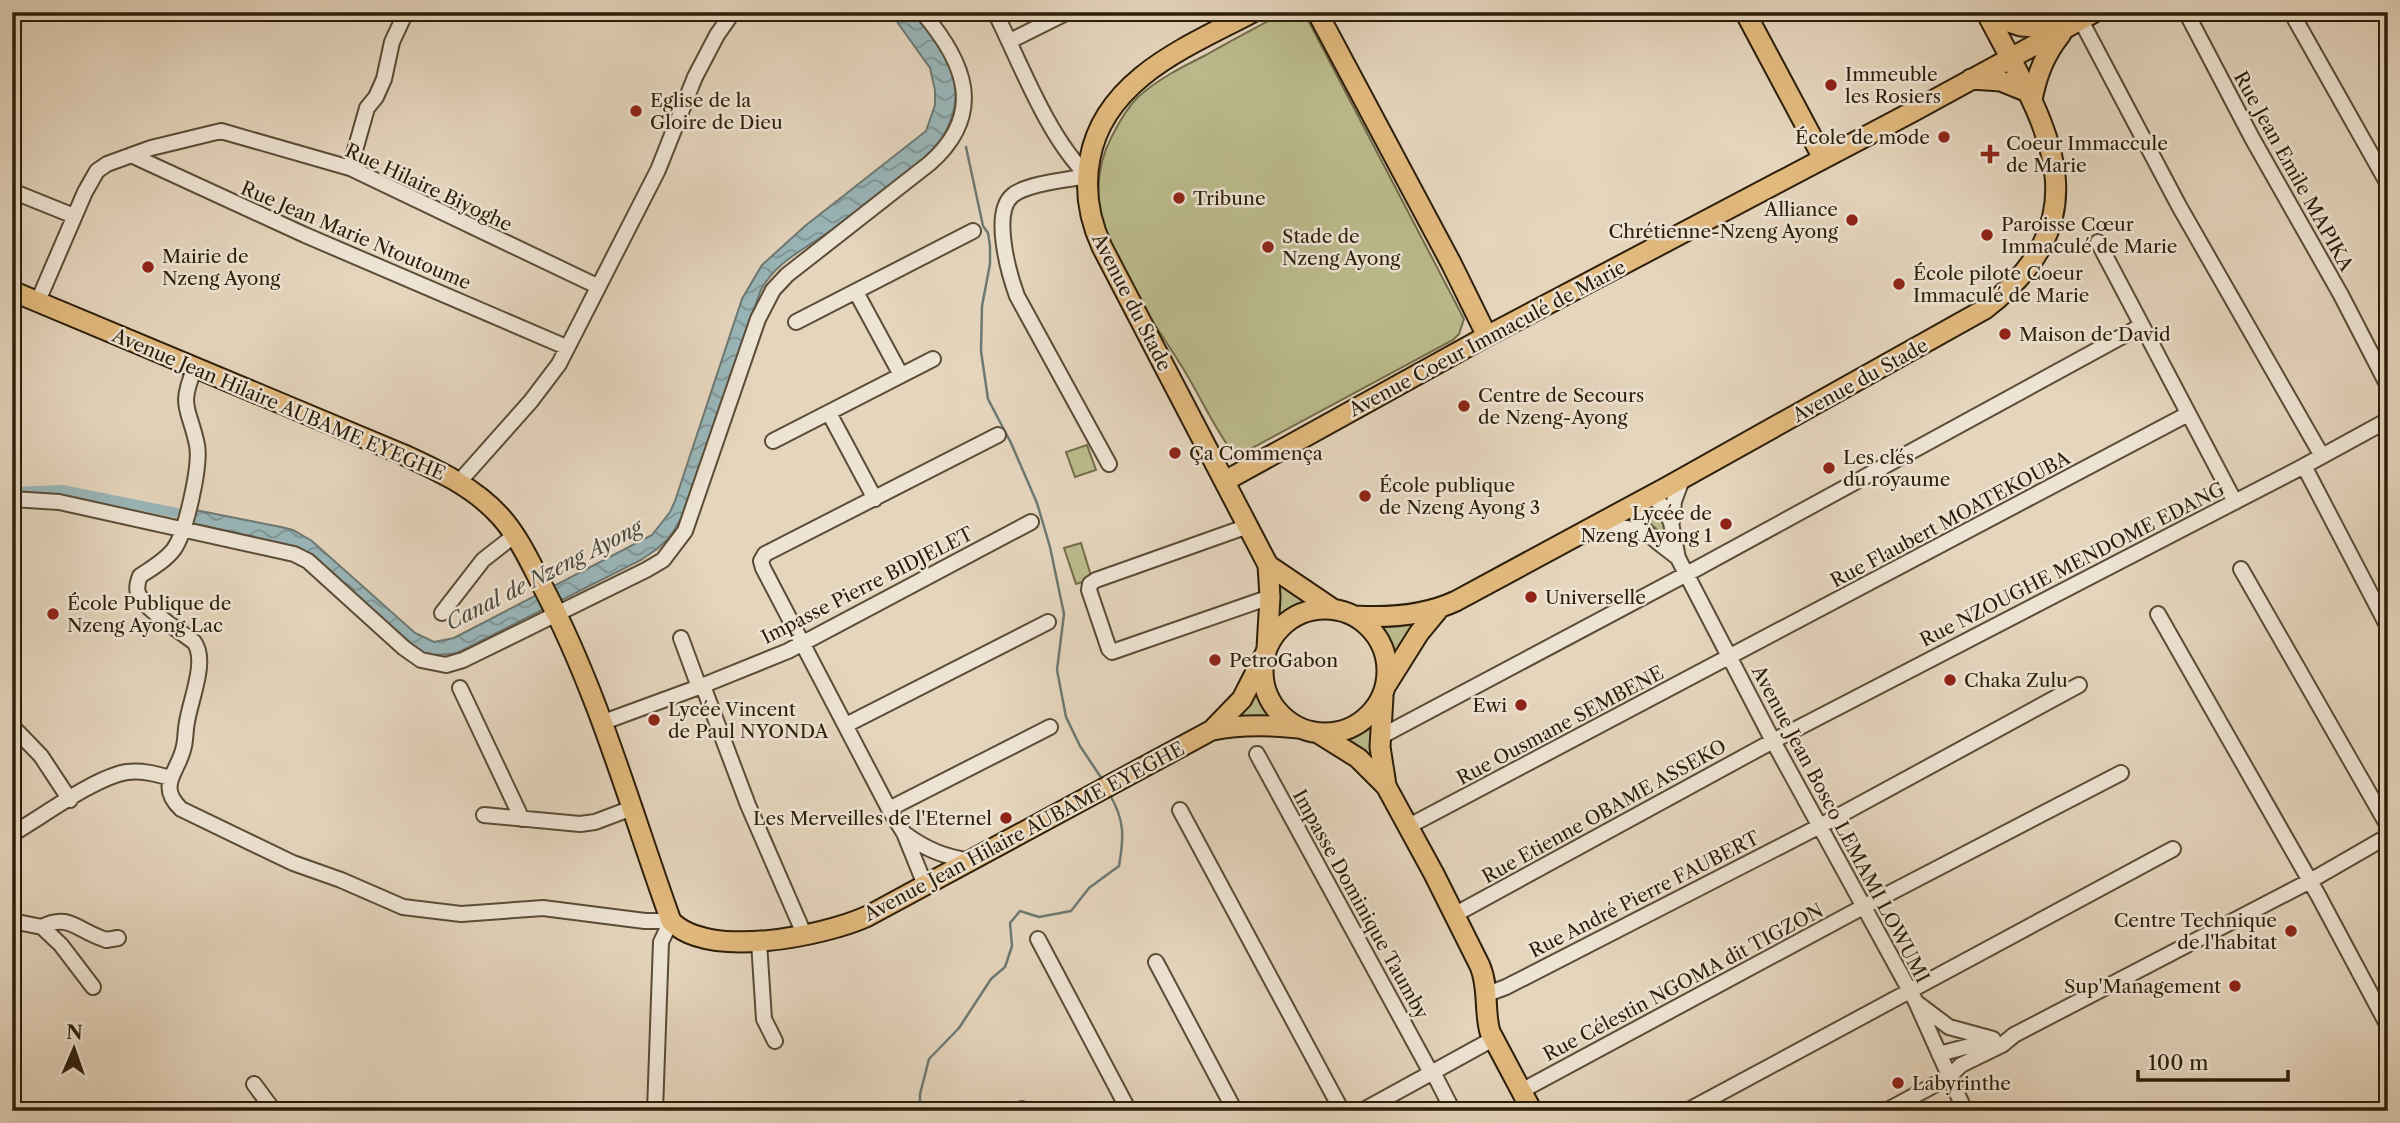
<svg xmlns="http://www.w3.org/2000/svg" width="2400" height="1123" viewBox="0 0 2400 1123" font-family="'Libre Caslon Text',serif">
<defs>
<pattern id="water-waves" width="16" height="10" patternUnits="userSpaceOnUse" patternTransform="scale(1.75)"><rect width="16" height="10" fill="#99b6b9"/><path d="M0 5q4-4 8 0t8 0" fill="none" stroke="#7d9395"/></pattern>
</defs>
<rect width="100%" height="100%" fill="#e5d5bd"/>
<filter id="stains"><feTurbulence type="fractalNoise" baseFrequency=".00286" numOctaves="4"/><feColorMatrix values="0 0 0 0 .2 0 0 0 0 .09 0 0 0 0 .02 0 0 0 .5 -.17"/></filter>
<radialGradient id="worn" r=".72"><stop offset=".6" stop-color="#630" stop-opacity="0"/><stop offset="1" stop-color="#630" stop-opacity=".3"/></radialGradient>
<path fill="#bbbb8d" stroke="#746c4b" stroke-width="2" d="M 1285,12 L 1301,14 L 1308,20 L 1464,319 L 1459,334 L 1453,340 L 1241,454 L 1233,453 C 1212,425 1198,391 1179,362 C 1138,296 1069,217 1112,136 C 1119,122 1127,108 1138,97 C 1158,79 1182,67 1206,55 C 1232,40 1259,26 1285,12 Z
M 1087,445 L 1096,470 L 1075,477 L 1066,452 Z
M 1654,504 L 1661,512 L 1668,536 L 1668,540 L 1666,541 L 1660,532 L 1641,516 L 1641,509 Z
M 1081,543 L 1092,579 L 1076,584 L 1064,548 Z
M 1276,577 L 1314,606 L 1300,610 L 1281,624 L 1277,624 Z
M 1416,622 L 1394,656 L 1383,636 L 1373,624 Z
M 1259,685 L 1265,703 L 1275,718 L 1230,723 Z
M 1376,718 L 1375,762 L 1339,738 L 1361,731 Z"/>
<path fill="url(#water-waves)" stroke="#6d7973" stroke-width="2" d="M 890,12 L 914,12 C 953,58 974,95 935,149 C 902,177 867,203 833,229 C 807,248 774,262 760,292 L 685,512 L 670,537 L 657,549 L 641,560 L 455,654 L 432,655 L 417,651 L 305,555 L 192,524 L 195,510 L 281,527 L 293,530 L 312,541 L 415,633 L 434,642 L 454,638 L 652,535 L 670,512 L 675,501 L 742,299 L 762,265 L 805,226 L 926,131 L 935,105 L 935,90 L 930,68 Z"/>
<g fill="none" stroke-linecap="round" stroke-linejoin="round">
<path stroke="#6d7973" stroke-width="2.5" d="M 966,147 L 983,226 L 988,233 L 990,246 L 990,264 L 982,306 L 981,351 L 988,399 L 1011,443 L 1037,503 L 1050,547 L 1064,614 L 1057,670 L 1066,717 L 1080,746 L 1102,779
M 920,1111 L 920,1094 L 929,1059 L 959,1028 L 991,979 L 1005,967 L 1012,946 L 1010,923 L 1020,911 L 1039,917 L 1071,911 L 1089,888 L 1119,866 C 1124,837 1125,821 1110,795"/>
<path stroke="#99b6b9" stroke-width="10" d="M 12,492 L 62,490 L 192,516"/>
<defs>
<path id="minor" d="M 995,12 C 1020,62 1048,138 1088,176
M 2186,12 L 2252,138 L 2341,295 L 2388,386
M 2291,12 L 2388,184
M 1566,13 L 1566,12
M 2077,13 L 2179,206 L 2322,456
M 1010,41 L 1068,12
M 131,155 L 305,235 L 566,347
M 350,168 L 367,108 L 376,97 L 384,79 L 392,42 L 406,12
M 1088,176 C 1067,180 1029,183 1013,195 C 991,212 1009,274 1017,296 L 1109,464
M 12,191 L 74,216
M 2098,242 L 2235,502
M 856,292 L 901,375
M 38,301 L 85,192 L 97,171 L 107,164 L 151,148 L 221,131 L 350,168 L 597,286
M 796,322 L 973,231
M 195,367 C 178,409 189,406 197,445 C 201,465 186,532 174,549 C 166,560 152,568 140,576 C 138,581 136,587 138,593 C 144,609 180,631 194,642 C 208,660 190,701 187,722 C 185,731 186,741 183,750 C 177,773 157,786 181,809 L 293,863 L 341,880 L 403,907 L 461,914 L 543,908 L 645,921 L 671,921 L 661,942 L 655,1111
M 829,413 L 875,499
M 773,441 L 933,359
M 2304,466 L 2388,627
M 459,482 L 531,401 L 559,364 L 658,170 L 695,77 L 717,35 L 733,12
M 1648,498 L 1655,499 L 1665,508 L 1671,523 L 1678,558 L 1773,741 L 1916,1002 L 1965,1111
M 12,499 L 59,502 L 294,554 L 308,561 L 404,648 L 421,660 L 446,665 L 463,660 L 646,570 L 663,560 L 685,531 L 758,319 L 773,290 L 787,275 L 930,163 C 986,113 965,62 922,12
M 1638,503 C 1630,528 1662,544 1678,558
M 1672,522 L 1674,501 L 1683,477
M 1598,525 L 1627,528 L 1647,535
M 1248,526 L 1096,580 L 1090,584 L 1089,590 L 1109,649 L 1112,652 L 1270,597
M 2241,569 L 2388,826
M 442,613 L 483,560 L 515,535
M 2158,614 L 2318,895 L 2388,1026
M 681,638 L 699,687
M 703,686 L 748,805 L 805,936
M 460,688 L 522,819
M 601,723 L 699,687 L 788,651 L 1031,522
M 846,725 L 1048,622
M 12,726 L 41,756 L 70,800
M 1380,737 L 1696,569 L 2141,326
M 1257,754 L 1431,1073
M 889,809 L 1050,727
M 1180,810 L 1342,1111
M 484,815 L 580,824 L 595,822 L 632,808
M 1409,826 L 2188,414
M 12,834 C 42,817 95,777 127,772 C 142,770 156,774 170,778
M 905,834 C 927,850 945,857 972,861
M 925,885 L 904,833 L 889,809 L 763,568 L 761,561 L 765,554 L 998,435
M 1454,915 L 1773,741 L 2304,466 L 2388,420
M 12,921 L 42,927 C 68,913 77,930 101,938 L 106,940 L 118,938
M 42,927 L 61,945 L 93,987
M 1038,939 L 1129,1111
M 759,942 L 764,1019 L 775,1041
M 1156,962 L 1235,1111
M 1485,995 L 1506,987 L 1820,826 L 2079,685
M 1917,1003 L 1949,1027 L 1993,1039
M 1939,1054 L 1992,1040
M 1433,1072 L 1453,1111
M 254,1084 L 274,1111
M 1521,1091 L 1863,907 L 2121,773
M 1022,1109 L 1022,1111
M 1362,1111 L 1493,1039
M 1687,1111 L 2173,849
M 1886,1111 L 1949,1077 L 1961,1065 L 2002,1045 L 2014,1035 L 2310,881 L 2388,836"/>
<path id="major" d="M 1253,12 C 1189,46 1105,78 1090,158 C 1084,189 1089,219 1102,247 L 1268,565 L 1270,597 L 1267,648
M 1317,12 L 1451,263 L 1487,336
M 1745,12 L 1823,158
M 1988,15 L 2021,26 L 2064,29
M 1971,79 L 2001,81 L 2028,92
M 2032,100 C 2037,74 2045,54 2061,34
M 12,291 L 402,454 C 437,470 474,487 500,516 C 519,537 531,564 544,589 C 599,694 631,810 671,921 C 708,960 824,936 868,916 L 1212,730 L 1242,699 L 1264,656
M 1225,481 L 1487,336 L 1912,112 L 2095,12
M 1268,565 L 1333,609
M1263 671a62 62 0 1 1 124 0a62 62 0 1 1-124 0Z
M 1355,616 C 1389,618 1424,616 1456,601 L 1667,487 L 1985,309 C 2109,213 2044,123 1986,12
M 1387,684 L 1419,633 L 1438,610
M 1383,697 L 1380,747 L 1386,785
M 1213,730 C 1242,724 1269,725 1298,728
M 1318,733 L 1358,758 L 1386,786 L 1434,874 L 1480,966 C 1489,987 1484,1011 1490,1032 L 1532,1111"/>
</defs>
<use href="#minor" stroke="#5a4c36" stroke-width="18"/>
<use href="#major" stroke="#2c1e09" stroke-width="23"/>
<use href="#minor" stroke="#eee4d4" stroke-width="14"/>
<use href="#major" stroke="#e2ba7e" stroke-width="19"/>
</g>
<g fill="#8f2418" stroke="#eee4d4" stroke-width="2.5">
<circle cx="1831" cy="85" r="7"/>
<circle cx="636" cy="111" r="7"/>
<circle cx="1944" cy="137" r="7"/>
<path d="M1986.5 143.5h7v7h7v7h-7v7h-7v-7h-7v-7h7z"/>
<circle cx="1179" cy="198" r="7"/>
<circle cx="1852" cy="220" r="7"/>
<circle cx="1987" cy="235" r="7"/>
<circle cx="1268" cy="247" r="7"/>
<circle cx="148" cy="267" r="7"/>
<circle cx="1899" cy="284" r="7"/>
<circle cx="2005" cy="334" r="7"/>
<circle cx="1464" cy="406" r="7"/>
<circle cx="1175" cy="453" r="7"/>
<circle cx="1829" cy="468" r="7"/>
<circle cx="1365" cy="496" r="7"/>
<circle cx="1726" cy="524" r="7"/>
<circle cx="1531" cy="597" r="7"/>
<circle cx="53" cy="614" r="7"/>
<circle cx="1215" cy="660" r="7"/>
<circle cx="1950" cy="680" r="7"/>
<circle cx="1521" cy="705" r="7"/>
<circle cx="654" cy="720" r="7"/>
<circle cx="1006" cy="818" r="7"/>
<circle cx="2291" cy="931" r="7"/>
<circle cx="2235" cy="986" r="7"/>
<circle cx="1898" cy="1083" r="7"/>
</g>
<g text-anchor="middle" stroke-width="5" stroke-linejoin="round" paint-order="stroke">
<g font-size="19" fill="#2c1e09" stroke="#eee4d4" text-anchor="start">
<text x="1845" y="81">Immeuble<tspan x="1845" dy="22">les Rosiers</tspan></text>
<text x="650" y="107">Eglise de la<tspan x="650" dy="22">Gloire de Dieu</tspan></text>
<text x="1930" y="144" text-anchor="end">École de mode</text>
<text x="2006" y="150">Coeur Immaccule<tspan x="2006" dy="22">de Marie</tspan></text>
<text x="1193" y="205">Tribune</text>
<text x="1838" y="216" text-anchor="end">Alliance<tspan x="1838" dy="22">Chrétienne-Nzeng Ayong</tspan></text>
<text x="2001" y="231">Paroisse Cœur<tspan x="2001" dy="22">Immaculé de Marie</tspan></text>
<text x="1282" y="243">Stade de<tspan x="1282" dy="22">Nzeng Ayong</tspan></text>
<text x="162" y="263">Mairie de<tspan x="162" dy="22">Nzeng Ayong</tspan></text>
<text x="1913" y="280">École pilote Coeur<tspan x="1913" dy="22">Immaculé de Marie</tspan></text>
<text x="2019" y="341">Maison de David</text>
<text x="1478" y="402">Centre de Secours<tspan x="1478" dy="22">de Nzeng-Ayong</tspan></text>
<text x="1189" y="460">Ça Commença</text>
<text x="1843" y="464">Les clés<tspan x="1843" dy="22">du royaume</tspan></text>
<text x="1379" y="492">École publique<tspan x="1379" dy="22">de Nzeng Ayong 3</tspan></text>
<text x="1712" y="520" text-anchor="end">Lycée de<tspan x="1712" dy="22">Nzeng Ayong 1</tspan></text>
<text x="1545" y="604">Universelle</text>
<text x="67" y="610">École Publique de<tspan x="67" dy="22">Nzeng Ayong Lac</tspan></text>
<text x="1229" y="667">PetroGabon</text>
<text x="1964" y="687">Chaka Zulu</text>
<text x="1507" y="712" text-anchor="end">Ewi</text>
<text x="668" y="716">Lycée Vincent<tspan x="668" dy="22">de Paul NYONDA</tspan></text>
<text x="992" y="825" text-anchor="end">Les Merveilles de l'Eternel</text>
<text x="2277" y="927" text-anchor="end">Centre Technique<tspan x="2277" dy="22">de l'habitat</tspan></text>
<text x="2221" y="993" text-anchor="end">Sup'Management</text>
<text x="1912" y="1090">Labyrinthe</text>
</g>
<g font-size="19" fill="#2c1e09" stroke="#eee4d4">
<text transform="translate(2294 171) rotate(61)" y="7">Rue Jean Emile MAPIKA</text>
<text transform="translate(429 187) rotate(25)" y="7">Rue Hilaire Biyoghe</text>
<text transform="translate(356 235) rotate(23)" y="7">Rue Jean Marie Ntoutoume</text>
<text transform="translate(1132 302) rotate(63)" y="7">Avenue du Stade</text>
<text transform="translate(1487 338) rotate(-28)" y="7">Avenue Coeur Immaculé de Marie</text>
<text transform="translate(1860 380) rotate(-29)" y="7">Avenue du Stade</text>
<text transform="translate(279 404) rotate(23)" y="7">Avenue Jean Hilaire AUBAME EYEGHE</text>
<text transform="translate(1950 519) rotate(-28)" y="7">Rue Flaubert MOATEKOUBA</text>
<text transform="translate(2072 564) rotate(-27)" y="7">Rue NZOUGHE MENDOME EDANG</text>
<text transform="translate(867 585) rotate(-27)" y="7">Impasse Pierre BIDJELET</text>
<text transform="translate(1560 725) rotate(-28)" y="7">Rue Ousmane SEMBENE</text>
<text transform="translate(1604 811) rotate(-29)" y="7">Rue Etienne OBAME ASSEKO</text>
<text transform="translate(1841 824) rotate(62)" y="7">Avenue Jean Bosco LEMAMI LOWUMI</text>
<text transform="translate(1024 831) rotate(-28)" y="7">Avenue Jean Hilaire AUBAME EYEGHE</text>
<text transform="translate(1644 894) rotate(-27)" y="7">Rue André Pierre FAUBERT</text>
<text transform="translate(1361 904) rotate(61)" y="7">Impasse Dominique Taumby</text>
<text transform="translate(1683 982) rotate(-28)" y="7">Rue Célestin NGOMA dit TIGZON</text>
</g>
<g font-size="21" font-style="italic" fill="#4d4c3e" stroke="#eee4d4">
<text transform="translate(544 575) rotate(-27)" y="7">Canal de Nzeng Ayong</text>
</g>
</g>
<rect width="2400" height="1123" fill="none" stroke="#e5d5bd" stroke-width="42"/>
<rect x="14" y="14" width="2372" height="1095" fill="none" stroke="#2c1e09" stroke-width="3.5"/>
<rect x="21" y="21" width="2358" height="1081" fill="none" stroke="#2c1e09" stroke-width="2"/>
<g transform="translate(74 1049) rotate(2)" stroke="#eee4d4" stroke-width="5" paint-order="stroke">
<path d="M0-5L12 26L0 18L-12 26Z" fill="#2c1e09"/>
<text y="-10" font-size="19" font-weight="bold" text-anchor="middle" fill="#2c1e09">N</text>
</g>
<path d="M2138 1070v10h150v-10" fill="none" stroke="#2c1e09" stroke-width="3.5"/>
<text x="2148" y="1070" font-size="21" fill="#2c1e09" stroke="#eee4d4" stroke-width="5" paint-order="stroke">100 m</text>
<rect width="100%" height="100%" filter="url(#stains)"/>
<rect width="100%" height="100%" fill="url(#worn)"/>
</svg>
